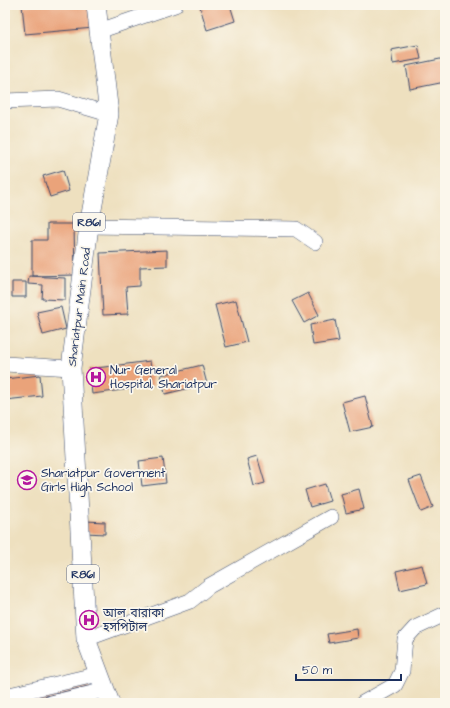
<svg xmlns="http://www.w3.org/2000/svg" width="450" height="708" viewBox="0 0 450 708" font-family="'Architects Daughter','Noto Sans Bengali',sans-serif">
<rect width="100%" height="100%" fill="#fbf7ec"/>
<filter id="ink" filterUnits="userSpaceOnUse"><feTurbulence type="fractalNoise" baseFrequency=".025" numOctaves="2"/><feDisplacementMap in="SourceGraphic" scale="8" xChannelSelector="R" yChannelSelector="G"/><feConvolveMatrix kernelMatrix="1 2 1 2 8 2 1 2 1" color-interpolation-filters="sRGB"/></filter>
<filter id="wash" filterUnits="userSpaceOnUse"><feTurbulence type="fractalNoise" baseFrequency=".012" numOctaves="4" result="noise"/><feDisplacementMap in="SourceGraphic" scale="16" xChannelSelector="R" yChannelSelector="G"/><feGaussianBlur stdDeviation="0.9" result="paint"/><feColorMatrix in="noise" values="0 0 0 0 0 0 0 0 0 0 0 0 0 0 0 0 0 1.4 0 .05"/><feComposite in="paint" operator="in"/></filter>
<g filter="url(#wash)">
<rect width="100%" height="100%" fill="#eee0bf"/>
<g id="blocks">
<path fill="#eaa37a" d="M 22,5 L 92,5 L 94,28 L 25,34 Z
M 208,5 L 230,5 L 235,21 L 207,30 L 200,7 Z
M 418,45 L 421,59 L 393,64 L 391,50 Z
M 445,58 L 445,82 L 410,89 L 406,66 Z
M 63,170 L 69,191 L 50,197 L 43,176 Z
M 47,224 L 74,224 L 75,275 L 32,276 L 32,240 L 47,240 Z
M 167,250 L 167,266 L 140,267 L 140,286 L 126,287 L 128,314 L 103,315 L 100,253 Z
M 29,276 L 65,278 L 65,300 L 42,299 L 43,285 L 28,284 Z
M 12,282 L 26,282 L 26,297 L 12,297 Z
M 308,293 L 319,315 L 304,323 L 292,301 Z
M 236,300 L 247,342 L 226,347 L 215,305 Z
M 61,307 L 66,329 L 43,335 L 37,312 Z
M 335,320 L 339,341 L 313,345 L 310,325 Z
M 150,361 L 153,386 L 92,394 L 89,369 Z
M 202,365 L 207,384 L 165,394 L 161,375 Z
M 40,375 L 42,396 L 5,400 L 5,379 Z
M 365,396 L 373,427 L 350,432 L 342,402 Z
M 257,456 L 265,483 L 254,486 L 247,459 Z
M 163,458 L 166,483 L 142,486 L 139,461 Z
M 421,476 L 433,507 L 421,512 L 409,480 Z
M 325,484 L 330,501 L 310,507 L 305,490 Z
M 359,489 L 364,509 L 346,513 L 341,494 Z
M 86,521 L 105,522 L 105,534 L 86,533 Z
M 422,565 L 427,584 L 400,590 L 396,571 Z
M 357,629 L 358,638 L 329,643 L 327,634 Z
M 89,686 L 95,703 L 21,703 L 21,702 Z"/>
</g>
</g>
<g filter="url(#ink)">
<use href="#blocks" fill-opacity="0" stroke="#3b4a6d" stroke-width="1"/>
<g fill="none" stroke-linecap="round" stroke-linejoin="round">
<defs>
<path id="minor" d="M 99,31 L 175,5
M 5,101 L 58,99 L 109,114
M 89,226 L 296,229 L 315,242
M 5,364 L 71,368
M 86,639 L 190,601 L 209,586 L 331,517
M 5,696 L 99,674
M 51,703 L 105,690
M 363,703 L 395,685 L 402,671 L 405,639 L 415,628 L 445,614"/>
<path id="major" d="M 96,5 L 109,114 L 89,226 L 71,368 L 86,639 L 110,703"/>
</defs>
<use href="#minor" stroke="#3b4a6d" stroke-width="16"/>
<use href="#major" stroke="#3b4a6d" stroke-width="20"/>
<use href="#minor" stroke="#fff" stroke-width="15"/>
<use href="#major" stroke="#fff" stroke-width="19"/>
</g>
</g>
<defs>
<symbol id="hospital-ring" viewBox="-11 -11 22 22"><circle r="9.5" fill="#fbf7ec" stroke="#b5179e" stroke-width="1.5"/><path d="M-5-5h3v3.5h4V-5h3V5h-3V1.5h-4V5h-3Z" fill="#b5179e"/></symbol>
<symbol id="school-ring" viewBox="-11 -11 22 22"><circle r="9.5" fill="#fbf7ec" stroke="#b5179e" stroke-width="1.5"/><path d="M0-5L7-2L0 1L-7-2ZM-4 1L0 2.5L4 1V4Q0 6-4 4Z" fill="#b5179e"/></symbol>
</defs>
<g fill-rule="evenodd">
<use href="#hospital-ring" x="85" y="366" width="22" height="22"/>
<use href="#school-ring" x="16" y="469" width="22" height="22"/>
<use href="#hospital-ring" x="78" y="609" width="22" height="22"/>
</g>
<g text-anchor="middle" stroke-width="3.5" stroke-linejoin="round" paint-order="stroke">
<g fill="#fbf7ec" stroke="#5e6b89" stroke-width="1">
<rect x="73" y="213" width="32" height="18" rx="3"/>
<rect x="67" y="565" width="32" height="18" rx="3"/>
</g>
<g font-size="11" font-weight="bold" fill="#1b2f5e">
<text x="89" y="226">R861</text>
<text x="83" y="578">R861</text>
</g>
<g font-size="12" fill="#1b2f5e" stroke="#fbf7ec">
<text transform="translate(79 307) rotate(-83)" y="4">Shariatpur Main Road</text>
</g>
<g font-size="12" fill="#1b2f5e" stroke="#fbf7ec" text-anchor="start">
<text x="110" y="374">Nur General<tspan x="110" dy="14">Hospital, Shariatpur</tspan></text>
<text x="41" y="477">Shariatpur Goverment<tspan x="41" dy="14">Girls High School</tspan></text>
<text x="103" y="617">আল বারাকা<tspan x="103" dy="14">হসপিটাল</tspan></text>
</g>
</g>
<rect width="450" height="708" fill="none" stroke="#fbf7ec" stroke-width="20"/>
<path d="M296 674v6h105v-6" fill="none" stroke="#1b2f5e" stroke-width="2"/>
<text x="302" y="674" font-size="12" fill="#1b2f5e" stroke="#fbf7ec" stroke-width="3" paint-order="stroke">50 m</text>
</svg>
